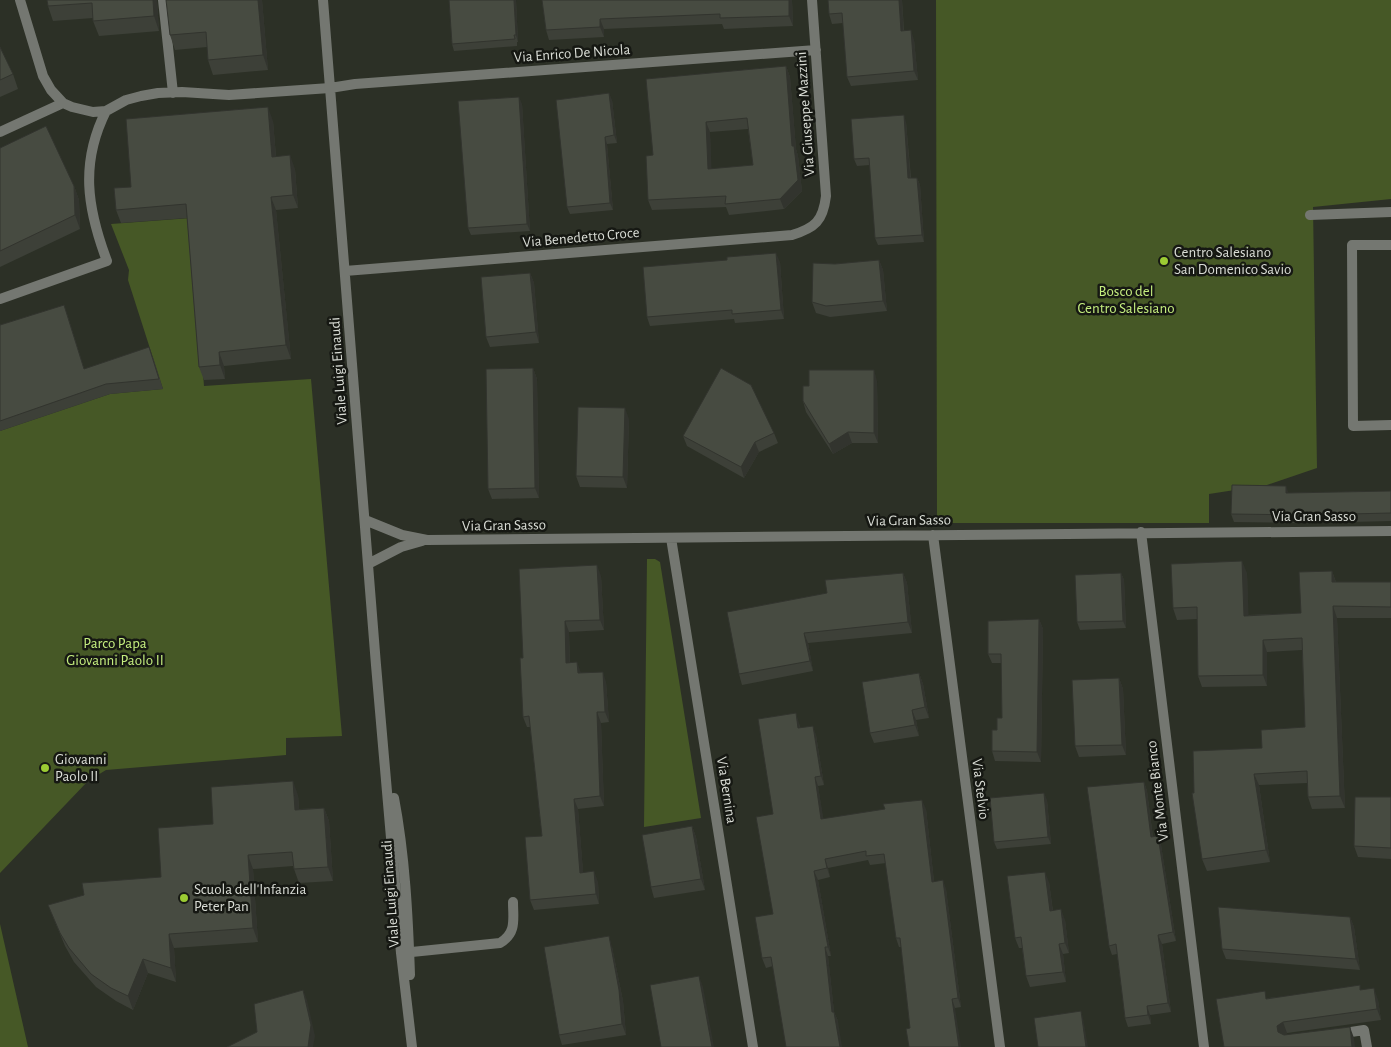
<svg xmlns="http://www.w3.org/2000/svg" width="1391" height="1047" viewBox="0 0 1391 1047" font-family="'Alegreya Sans',sans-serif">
<rect width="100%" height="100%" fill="#2c3026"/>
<path fill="#465826" d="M 936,0 L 1391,0 L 1391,199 L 1313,207 L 1317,468 L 1267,485 L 1209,494 L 1209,523 L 937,523 Z
M 191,218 L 204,386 L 311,379 L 342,736 L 286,738 L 286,755 L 106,770 L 88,781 L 0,873 L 0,431 L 110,394 L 163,389 L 128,280 L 129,270 L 111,224 Z
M 647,559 L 655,559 L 660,562 L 701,818 L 644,827 Z
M 0,924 L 28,1047 L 0,1047 Z"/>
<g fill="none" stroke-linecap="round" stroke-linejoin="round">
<path stroke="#747771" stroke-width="10" d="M 20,0 L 43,76 L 51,90 L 63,103 L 72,107 L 93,112 L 106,111 L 126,100 L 141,96 L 158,93 L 182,92 L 229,95 L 330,88
M 163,0 L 173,93
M 0,132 L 63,103
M 1310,215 L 1391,212
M 1391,245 L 1352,245 L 1353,426 L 1391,425
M 0,299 L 107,261 C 87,208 80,163 106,111
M 402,953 L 500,943 C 517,933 513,919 513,902
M 1338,1034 L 1364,1030 L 1367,1047"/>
<path stroke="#747771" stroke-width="10" d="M 323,0 L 376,665 L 401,953 L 412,1047
M 330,88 L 355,84 L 816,50
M 345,271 L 792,235 C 815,228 823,221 826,196 L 812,0
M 365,520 L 402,535 L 427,540 L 1391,531
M 1141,532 L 1204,1047
M 933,535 L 1000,1047
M 671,538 L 753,1047
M 368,564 L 401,547 L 422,541
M 394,798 C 405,856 408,916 410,975"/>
</g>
<path fill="#3d4038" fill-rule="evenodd" d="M 47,0 L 157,0 L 159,31 L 99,36 L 93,21 L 93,18 L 53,21 L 48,6 Z
M 262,0 L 268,70 L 213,75 L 208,60 L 207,47 L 175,50 L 170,35 Z
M 516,0 L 518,42 L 517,42 L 517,46 L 454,51 L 452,44 Z
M 542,0 L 792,0 L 793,26 L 724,29 L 722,24 L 604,29 L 604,37 L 549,40 L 546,30 Z
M 828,0 L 902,0 L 904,30 L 914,40 L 918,80 L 851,86 L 847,77 L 843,23 L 832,24 L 829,14 Z
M 0,47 L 13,74 L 18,89 L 0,97 Z
M 786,66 L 790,77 L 796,149 L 798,156 L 802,191 L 784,209 L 729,215 L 726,207 L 652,210 L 648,200 L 653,155 ZM 748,129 L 753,165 L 711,169 L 710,132 Z
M 612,100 L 617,143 L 607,144 L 613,210 L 570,214 L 567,207 Z
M 522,104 L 530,231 L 471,235 L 468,228 Z
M 273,121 L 276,156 L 295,169 L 298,208 L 276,210 L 291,359 L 224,366 L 225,379 L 204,380 L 199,367 L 187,218 L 121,223 L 116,210 L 131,187 Z
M 906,122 L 911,178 L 917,178 L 920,185 L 924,242 L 878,245 L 875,238 L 870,165 L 857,166 L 854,159 Z
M 0,148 L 74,186 L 79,200 L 80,229 L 0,267 Z
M 879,260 L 883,270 L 887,311 L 830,317 L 816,313 L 812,302 L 835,264 Z
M 780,262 L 784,319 L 735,323 L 734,319 L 650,326 L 647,317 Z
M 530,273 L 534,283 L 539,343 L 490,347 L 486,337 Z
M 67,314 L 84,369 L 153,357 L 163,389 L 110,394 L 0,431 L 0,325 Z
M 533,368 L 537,379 L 539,498 L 492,499 L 488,489 Z
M 877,381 L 878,443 L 852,443 L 833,454 L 806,412 L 803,401 Z
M 629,419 L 627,488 L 580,487 L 576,476 Z
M 774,433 L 778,443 L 759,452 L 744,478 L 687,446 L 683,436 Z
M 1391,491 L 1391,521 L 1308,523 L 1234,522 L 1231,514 L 1289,493 Z
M 1332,571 L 1336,582 L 1391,582 L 1391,618 L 1337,618 L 1345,808 L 1312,809 L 1308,797 L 1307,783 L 1259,785 L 1270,862 L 1207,871 L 1202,859 L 1194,793 L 1262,748 L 1305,727 L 1302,650 L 1267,652 L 1267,686 L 1202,687 L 1198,676 L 1197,619 L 1177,620 L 1173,608 L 1247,573 L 1248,615 L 1301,613 Z
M 903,573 L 907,583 L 912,633 L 808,643 L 813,671 L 742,685 L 739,674 L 827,593 Z
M 1121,573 L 1124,580 L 1126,628 L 1080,630 L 1077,622 Z
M 601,576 L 604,630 L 569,632 L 570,663 L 581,673 L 606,682 L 609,722 L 601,723 L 604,806 L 578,809 L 583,872 L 598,882 L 599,904 L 534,910 L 530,900 L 542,836 L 530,727 L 527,727 L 523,717 L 523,658 Z
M 1039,619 L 1043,629 L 1041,762 L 995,761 L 992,751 L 997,730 L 1002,718 L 1001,663 L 992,663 L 988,654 Z
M 919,673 L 923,684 L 929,718 L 916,720 L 919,736 L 874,743 L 870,733 Z
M 1119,678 L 1123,689 L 1126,755 L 1079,757 L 1075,746 Z
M 799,723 L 800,728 L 816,735 L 824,785 L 818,786 L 823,819 L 926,809 L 934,881 L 946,889 L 961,1007 L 955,1008 L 910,1028 L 901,947 L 899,947 L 896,938 L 886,863 L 870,865 L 868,860 L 828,868 L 830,877 L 818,880 L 831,956 L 828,956 L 834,1012 L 838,1021 L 773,966 L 766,968 L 762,958 L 773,914 L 773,814 Z
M 1144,782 L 1147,791 L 1153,837 L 1158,836 L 1161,845 L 1176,941 L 1162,944 L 1171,1012 L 1150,1015 L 1151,1024 L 1128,1027 L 1125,1018 L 1117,954 L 1112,955 L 1109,946 Z
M 298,795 L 299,809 L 324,808 L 329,821 L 333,881 L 299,883 L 294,869 L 293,866 L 253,869 L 258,942 L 174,948 L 176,982 L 148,973 L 133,1010 L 116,1001 L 96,987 L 74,962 L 65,946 L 48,905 L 161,877 L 213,824 Z
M 1391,797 L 1391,859 L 1358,857 L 1354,846 Z
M 1047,800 L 1051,844 L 997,849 L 994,842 Z
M 692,826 L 696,837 L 705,890 L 654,898 L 651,887 Z
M 1049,882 L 1053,911 L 1065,920 L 1069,953 L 1063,954 L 1066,982 L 1030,987 L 1026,976 L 1022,948 L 1019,948 L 1015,938 Z
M 1350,917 L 1354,927 L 1360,970 L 1226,959 L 1222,949 Z
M 612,947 L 623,1001 L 626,1035 L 562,1045 L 559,1035 Z
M 1361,990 L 1378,1000 L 1381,1020 L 1287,1033 L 1284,1035 L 1354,1038 L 1224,1047 L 1268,998 Z"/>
<path fill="#32342e" d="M 153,0 L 157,0 L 159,31 L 154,16 Z
M 258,0 L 262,0 L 268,70 L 263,55 Z
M 514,0 L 516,0 L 518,42 L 516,35 Z
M 789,0 L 792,0 L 793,26 L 789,16 Z
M 899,0 L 902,0 L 904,40 L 901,31 Z
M 600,19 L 604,29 L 604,37 L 600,27 Z
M 911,30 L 914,40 L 918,80 L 914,71 Z
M 786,66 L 790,77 L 796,149 L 798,156 L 802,191 L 784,209 L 780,199 L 792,146 Z
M 609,93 L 612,100 L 617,143 L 614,135 Z
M 519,97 L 522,104 L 530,231 L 527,224 Z
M 268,107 L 273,121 L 277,170 L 272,157 Z
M 904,115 L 906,122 L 911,185 L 908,178 Z
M 706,122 L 710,132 L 712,180 L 708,169 Z
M 605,137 L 607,144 L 613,210 L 610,203 Z
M 290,155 L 295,169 L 298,208 L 293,195 Z
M 917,178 L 920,185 L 924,242 L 922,235 Z
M 74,186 L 79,200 L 80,229 L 75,215 Z
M 271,197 L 276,210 L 291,359 L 286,345 Z
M 776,253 L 780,262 L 784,319 L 781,310 Z
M 879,260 L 883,270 L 887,311 L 883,301 Z
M 530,273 L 534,283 L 539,343 L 536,332 Z
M 219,352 L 224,366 L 225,379 L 220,365 Z
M 533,368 L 537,379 L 539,498 L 535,488 Z
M 874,370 L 877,381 L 878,443 L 874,433 Z
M 625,408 L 629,419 L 627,488 L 623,477 Z
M 848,432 L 852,443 L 833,454 L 829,444 Z
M 755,442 L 759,452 L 744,478 L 741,467 Z
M 1286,486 L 1289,494 L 1286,493 Z
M 1242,561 L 1247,573 L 1249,627 L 1244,616 Z
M 597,565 L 601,576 L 604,630 L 600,620 Z
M 1332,571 L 1336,583 L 1332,582 Z
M 903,573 L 907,583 L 912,633 L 908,622 Z
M 1121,573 L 1124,580 L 1126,628 L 1123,621 Z
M 1333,606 L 1337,618 L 1345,808 L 1340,796 Z
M 1039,619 L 1043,629 L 1041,762 L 1037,752 Z
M 565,621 L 569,632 L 570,674 L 566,663 Z
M 804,633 L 808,643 L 813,671 L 810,661 Z
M 1263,640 L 1267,652 L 1267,686 L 1263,675 Z
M 577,662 L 581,673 L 578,673 Z
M 603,672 L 606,682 L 609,722 L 605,712 Z
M 919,673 L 923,684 L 929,718 L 925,707 Z
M 1119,678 L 1123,689 L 1126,755 L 1122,745 Z
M 912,710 L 916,720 L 919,736 L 915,725 Z
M 597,712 L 601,723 L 604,806 L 600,796 Z
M 796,713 L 799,723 L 801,737 L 798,728 Z
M 813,726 L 816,735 L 824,785 L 821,776 Z
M 1254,774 L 1259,785 L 1270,862 L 1266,850 Z
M 815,777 L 818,786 L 825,828 L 821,819 Z
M 293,781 L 298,795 L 300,823 L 295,810 Z
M 1144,782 L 1147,791 L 1154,846 L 1151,837 Z
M 1044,793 L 1047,800 L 1051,844 L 1048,837 Z
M 574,799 L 578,809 L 584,883 L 580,873 Z
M 922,800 L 926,809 L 935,891 L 932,882 Z
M 324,808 L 329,821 L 333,881 L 328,867 Z
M 692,826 L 696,837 L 705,890 L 701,879 Z
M 1158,836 L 1161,845 L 1176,941 L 1173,932 Z
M 248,855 L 253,869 L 258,942 L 253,928 Z
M 825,859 L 828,868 L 830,877 L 827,868 Z
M 594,871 L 598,882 L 599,904 L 596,894 Z
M 814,871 L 818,880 L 831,956 L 828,947 Z
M 1045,872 L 1049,882 L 1054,921 L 1050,911 Z
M 943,880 L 946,889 L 961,1007 L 958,998 Z
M 1061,909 L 1065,920 L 1069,953 L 1065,943 Z
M 1350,917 L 1354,927 L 1360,970 L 1356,959 Z
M 169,934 L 174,948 L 176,982 L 171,968 Z
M 1158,935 L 1162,944 L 1171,1012 L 1168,1003 Z
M 609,936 L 612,947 L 623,1001 L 626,1035 L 622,1024 Z
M 1059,944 L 1063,954 L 1066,982 L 1063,972 Z
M 825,947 L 828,956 L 835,1021 L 832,1012 Z
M 143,959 L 148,973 L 133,1010 L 128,996 Z
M 699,976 L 703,987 L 714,1047 L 712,1047 Z
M 1374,988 L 1378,1000 L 1381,1020 L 1377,1009 Z
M 303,990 L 307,1000 L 315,1036 L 313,1047 L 308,1047 Z
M 952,999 L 955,1008 L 961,1047 L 959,1047 Z
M 1147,1006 L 1150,1015 L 1151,1024 L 1148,1015 Z
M 1081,1011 L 1083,1018 L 1088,1047 L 1086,1047 Z
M 834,1012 L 838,1021 L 842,1047 L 840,1047 Z
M 1283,1022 L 1287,1033 L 1282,1038 L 1278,1032 L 1277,1026 Z
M 1350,1027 L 1354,1038 L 1355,1047 L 1352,1047 Z"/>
<path fill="#474b41" stroke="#32342e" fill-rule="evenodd" d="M 47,0 L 153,0 L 154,16 L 93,21 L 92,3 L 48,6 Z
M 166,0 L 258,0 L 263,55 L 208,60 L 206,32 L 170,35 Z
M 449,0 L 514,0 L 516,35 L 514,35 L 515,39 L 452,44 Z
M 542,0 L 789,0 L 789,16 L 720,18 L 720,14 L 600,19 L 600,27 L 546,30 Z
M 828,0 L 899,0 L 901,31 L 911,30 L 914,71 L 847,77 L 842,13 L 829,14 Z
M 0,47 L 13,74 L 0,80 Z
M 786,66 L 792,146 L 794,146 L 798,180 L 780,199 L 725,204 L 726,196 L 648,200 L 646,156 L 653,155 L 646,79 ZM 747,118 L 753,165 L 708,169 L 706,122 Z
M 609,93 L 614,135 L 605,137 L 610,203 L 567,207 L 556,100 Z
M 519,97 L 527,224 L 468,228 L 458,101 Z
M 268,107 L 272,157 L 290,155 L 293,195 L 271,197 L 286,345 L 219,352 L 220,365 L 199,367 L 186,204 L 116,210 L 114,188 L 131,187 L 126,119 Z
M 904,115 L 908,178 L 917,178 L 922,235 L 875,238 L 869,158 L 854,159 L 851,119 Z
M 46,126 L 74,186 L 75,215 L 0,251 L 0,148 Z
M 776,253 L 781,310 L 732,314 L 732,310 L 647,317 L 643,267 L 727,260 L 727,257 Z
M 879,260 L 883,301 L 826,306 L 812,302 L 813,263 L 835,264 Z
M 530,273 L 536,332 L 486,337 L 481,277 Z
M 64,305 L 84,369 L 149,347 L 159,379 L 106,384 L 0,421 L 0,325 Z
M 533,368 L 535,488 L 488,489 L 486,369 Z
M 721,368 L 751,385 L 774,433 L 755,442 L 741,467 L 683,436 Z
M 809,370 L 874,370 L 874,433 L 848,432 L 829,444 L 803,401 L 803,386 L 809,386 Z
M 578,407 L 625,408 L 623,477 L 576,476 Z
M 1232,485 L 1286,486 L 1286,493 L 1391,491 L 1391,513 L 1305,515 L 1231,514 Z
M 1242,561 L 1244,616 L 1301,613 L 1299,572 L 1332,571 L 1332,582 L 1391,582 L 1391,607 L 1333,606 L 1340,796 L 1308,797 L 1307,771 L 1254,774 L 1266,850 L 1202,859 L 1192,793 L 1194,793 L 1193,751 L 1262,748 L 1261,730 L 1305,727 L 1302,638 L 1263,640 L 1263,675 L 1198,676 L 1197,607 L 1173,608 L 1171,564 Z
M 597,565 L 600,620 L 565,621 L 566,663 L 577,662 L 578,673 L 603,672 L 605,712 L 597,712 L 600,796 L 574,799 L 580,873 L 594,871 L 596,894 L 530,900 L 525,837 L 542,836 L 529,716 L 523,717 L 520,658 L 523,658 L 519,569 Z
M 903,573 L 908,622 L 804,633 L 810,661 L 739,674 L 727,612 L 827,593 L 825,580 Z
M 1121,573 L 1123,621 L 1077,622 L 1075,575 Z
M 1039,619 L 1037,752 L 992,751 L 992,730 L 997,730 L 997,718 L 1002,718 L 1001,654 L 988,654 L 988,621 Z
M 919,673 L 925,707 L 912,710 L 915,725 L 870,733 L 862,682 Z
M 1119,678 L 1122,745 L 1075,746 L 1072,680 Z
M 796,713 L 798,728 L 813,726 L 821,776 L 815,777 L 821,819 L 885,809 L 883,804 L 922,800 L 932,882 L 943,880 L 958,998 L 952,999 L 959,1047 L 909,1047 L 906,1029 L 910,1028 L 900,938 L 896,938 L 884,854 L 866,856 L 866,851 L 825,859 L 827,868 L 814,871 L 828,947 L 825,947 L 832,1012 L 834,1012 L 840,1047 L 786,1047 L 771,957 L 762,958 L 755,917 L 773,914 L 756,817 L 773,814 L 758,719 Z
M 293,781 L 295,810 L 324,808 L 328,867 L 294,869 L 292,852 L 248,855 L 253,928 L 169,934 L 171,968 L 143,959 L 128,996 L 111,988 L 91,974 L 69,948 L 60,933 L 48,905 L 84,895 L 82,883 L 161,877 L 158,828 L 213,824 L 211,787 Z
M 1144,782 L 1151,837 L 1158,836 L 1173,932 L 1158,935 L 1168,1003 L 1147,1006 L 1148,1015 L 1125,1018 L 1116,944 L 1109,946 L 1087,787 Z
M 1044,793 L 1048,837 L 994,842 L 990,798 Z
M 1355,797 L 1391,797 L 1391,848 L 1354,846 Z
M 692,826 L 701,879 L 651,887 L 642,835 Z
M 1045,872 L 1050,911 L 1061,909 L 1065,943 L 1059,944 L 1063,972 L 1026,976 L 1021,937 L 1015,938 L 1007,876 Z
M 1218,907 L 1350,917 L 1356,959 L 1222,949 Z
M 609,936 L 619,990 L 622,1024 L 559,1035 L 544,947 Z
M 699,976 L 712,1047 L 661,1047 L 650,985 Z
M 1360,985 L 1360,990 L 1374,988 L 1377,1009 L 1283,1022 L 1277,1026 L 1278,1032 L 1284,1035 L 1350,1027 L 1352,1047 L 1224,1047 L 1216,999 L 1265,991 L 1266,999 Z
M 303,990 L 311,1025 L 308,1047 L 227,1047 L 257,1032 L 254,1004 Z
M 1081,1011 L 1086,1047 L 1038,1047 L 1034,1018 Z"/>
<g fill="#9bcb33" stroke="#161813" stroke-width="2">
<circle cx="1164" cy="261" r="5"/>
<circle cx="45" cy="768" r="5"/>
<circle cx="184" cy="898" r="5"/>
</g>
<g text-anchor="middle" stroke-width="5" stroke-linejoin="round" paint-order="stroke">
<g font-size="15" fill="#daddd6" stroke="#161813">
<text transform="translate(572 53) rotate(-4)" y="5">Via Enrico De Nicola</text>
<text transform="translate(805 114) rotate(-94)" y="5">Via Giuseppe Mazzini</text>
<text transform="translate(581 237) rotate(-5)" y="5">Via Benedetto Croce</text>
<text transform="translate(338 371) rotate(-94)" y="5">Viale Luigi Einaudi</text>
<text x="1314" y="521">Via Gran Sasso</text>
<text transform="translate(909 520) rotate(-1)" y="5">Via Gran Sasso</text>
<text transform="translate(504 525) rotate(-1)" y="5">Via Gran Sasso</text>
<text transform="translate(981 789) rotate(83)" y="5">Via Stelvio</text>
<text transform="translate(727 790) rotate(81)" y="5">Via Bernina</text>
<text transform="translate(1157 791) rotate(-97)" y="5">Via Monte Bianco</text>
<text transform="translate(390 894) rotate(-94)" y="5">Viale Luigi Einaudi</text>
</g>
<g font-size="15" fill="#daddd6" stroke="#161813" text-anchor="start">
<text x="1174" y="257">Centro Salesiano<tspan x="1174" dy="17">San Domenico Savio</tspan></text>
<text x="55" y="764">Giovanni<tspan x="55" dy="17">Paolo II</tspan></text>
<text x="194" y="894">Scuola dell'Infanzia<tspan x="194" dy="17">Peter Pan</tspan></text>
</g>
<g font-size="15" fill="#c5ee7f" stroke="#161813">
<text x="1126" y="296">Bosco del<tspan x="1126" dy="17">Centro Salesiano</tspan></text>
<text x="115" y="648">Parco Papa<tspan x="115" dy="17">Giovanni Paolo II</tspan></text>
</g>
</g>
</svg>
